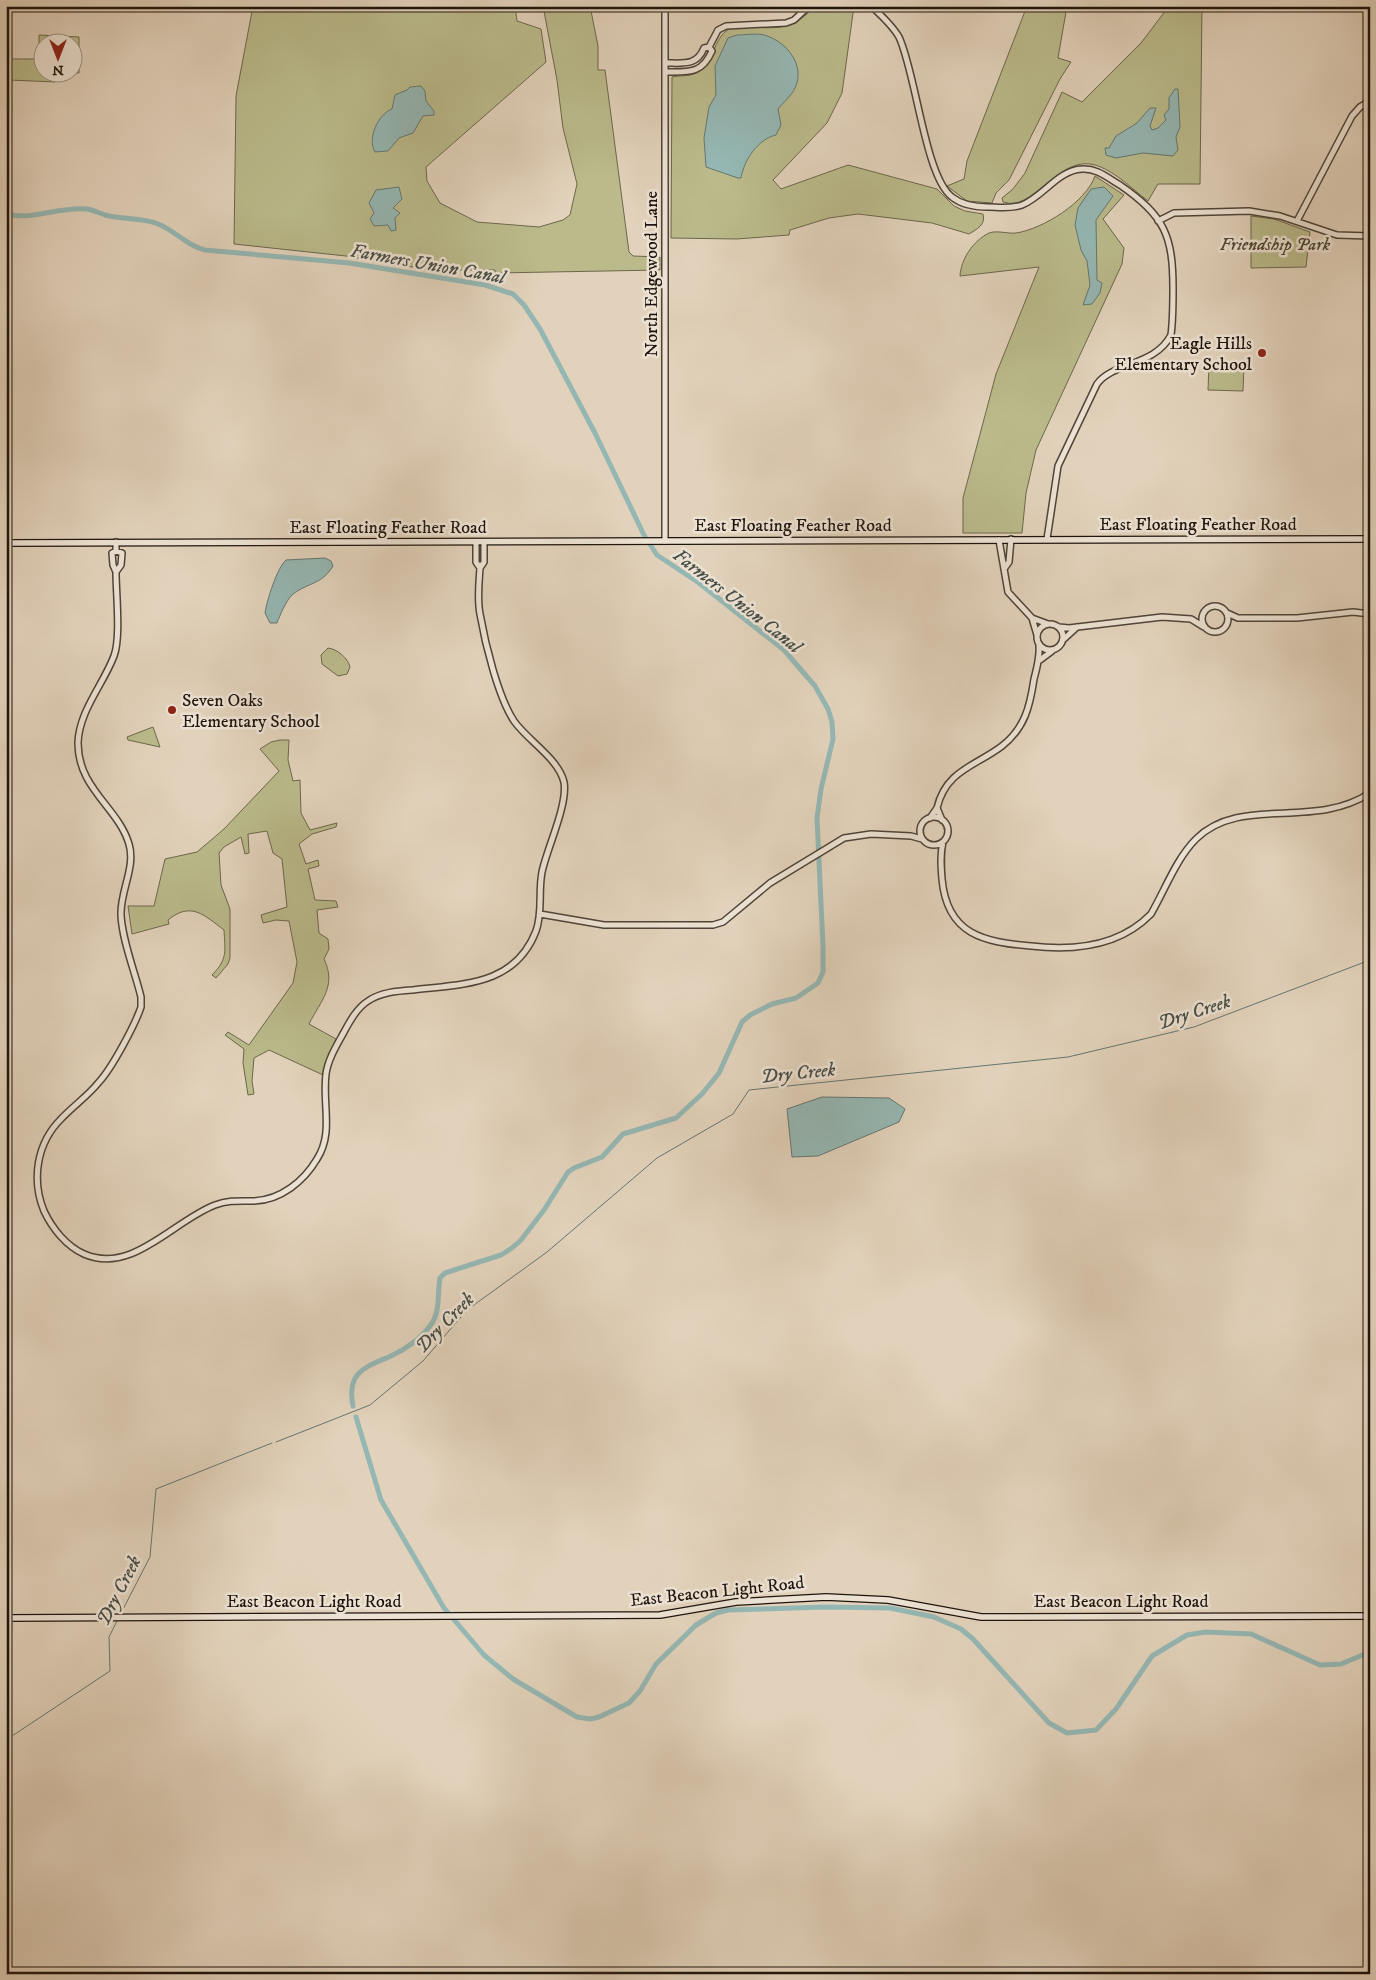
<svg xmlns="http://www.w3.org/2000/svg" width="1376" height="1980" viewBox="0 0 1376 1980" font-family="'IM FELL DW Pica',serif">
<rect width="100%" height="100%" fill="#e2d2bb"/>
<filter id="stains"><feTurbulence type="fractalNoise" baseFrequency=".004" numOctaves="4"/><feColorMatrix values="0 0 0 0 .2 0 0 0 0 .09 0 0 0 0 .02 0 0 0 .5 -.17"/></filter>
<radialGradient id="worn" r=".72"><stop offset=".6" stop-color="#630" stop-opacity="0"/><stop offset="1" stop-color="#630" stop-opacity=".3"/></radialGradient>
<path fill="#baba8b" stroke="#6c674c" fill-rule="evenodd" d="M 253,6 L 515,6 L 517,21 L 541,29 L 546,62 L 426,167 L 427,181 L 440,203 L 477,222 L 539,227 L 563,220 L 570,215 L 577,184 L 563,128 L 557,80 L 543,6 L 590,6 L 598,46 L 598,70 L 605,70 L 629,252 L 633,256 L 660,257 L 660,270 L 495,273 L 495,270 L 431,270 L 346,256 L 234,244 L 236,96 Z
M 815,6 L 854,6 L 842,93 L 827,123 L 773,180 L 781,189 L 848,165 L 937,189 L 954,206 L 965,211 L 983,214 C 986,225 977,229 969,234 L 932,223 L 858,214 L 829,218 L 790,230 L 789,235 L 737,239 L 671,238 L 672,77 C 680,75 688,77 696,73 C 715,64 712,39 729,29 C 767,22 784,40 815,6 Z
M 1027,6 L 1067,6 L 1058,58 L 1071,62 L 1060,79 L 1009,180 L 996,193 L 992,203 L 967,201 L 947,186 L 964,179 L 967,161 Z
M 1169,6 L 1202,6 L 1200,184 L 1158,184 L 1148,201 C 1132,189 1111,167 1090,164 C 1057,159 1032,213 1003,202 L 1002,198 L 1013,189 L 1025,173 L 1062,92 L 1082,102 L 1141,43 Z
M 39,35 L 79,37 L 79,73 L 55,73 L 55,82 L 9,80 L 6,99 L 8,59 L 39,59 ZM 42,42 L 72,42 L 72,72 L 42,72 Z
M 1095,176 L 1124,195 L 1103,219 L 1124,248 L 1122,264 L 1036,450 L 1026,493 L 1022,533 L 963,533 L 963,498 L 996,374 L 1039,267 L 960,276 C 961,259 973,241 989,233 C 997,230 1008,234 1016,233 C 1043,229 1086,202 1095,176 Z
M 1251,216 L 1274,219 L 1310,232 L 1306,267 L 1251,268 Z
M 1209,364 L 1244,364 L 1243,391 L 1208,390 Z
M 328,648 C 337,649 348,658 350,667 L 347,674 L 338,676 L 322,664 L 321,655 Z
M 153,727 L 160,747 L 128,740 L 127,737 Z
M 280,740 L 289,740 L 288,760 L 293,781 L 300,780 L 301,813 L 310,830 L 337,823 L 336,827 L 312,834 L 299,844 L 306,864 L 318,860 L 319,866 L 308,869 L 315,900 L 336,901 L 338,907 L 317,910 L 319,933 L 328,939 L 329,949 L 324,959 C 337,986 321,1000 309,1024 L 336,1039 L 326,1062 L 323,1075 L 269,1050 L 254,1058 L 252,1081 L 254,1094 L 248,1095 L 243,1063 L 244,1049 L 225,1035 L 228,1032 L 249,1045 L 293,983 L 297,962 L 289,921 L 276,920 L 263,923 L 261,915 L 287,907 L 282,859 L 273,853 L 267,831 L 248,834 L 249,853 L 245,854 L 241,837 L 224,847 L 219,853 L 221,885 L 230,909 L 230,958 L 228,964 L 216,978 L 212,975 C 228,959 225,951 224,930 C 204,915 191,901 168,920 L 169,924 L 132,934 L 128,906 L 154,906 L 165,859 L 197,852 L 224,829 L 279,771 L 260,749 L 271,742 Z"/>
<path fill="#95b7b3" stroke="#657671" d="M 737,35 C 745,35 756,33 764,35 C 786,41 806,65 795,88 C 792,95 783,103 778,109 L 781,125 L 776,135 C 758,139 744,160 741,178 L 738,178 L 706,167 L 704,138 L 709,107 L 716,95 L 715,66 L 728,38 Z
M 421,86 L 425,91 L 426,101 L 434,111 L 434,115 L 423,116 L 413,133 L 399,138 L 388,151 L 375,152 C 367,139 378,114 392,109 L 395,95 L 407,90 L 410,87 Z
M 1175,89 L 1178,89 L 1180,127 L 1176,137 L 1178,150 L 1173,156 L 1143,153 L 1116,158 L 1106,155 L 1105,148 L 1109,148 L 1116,136 L 1137,123 L 1150,108 L 1156,108 L 1150,126 L 1152,130 L 1158,128 L 1166,120 L 1164,115 L 1169,109 L 1169,98 Z
M 399,187 L 402,199 L 393,208 L 400,213 L 395,218 L 396,230 L 391,231 L 388,225 L 374,226 L 370,219 L 374,213 L 369,203 L 376,190 Z
M 1104,187 L 1113,196 L 1096,220 L 1097,280 L 1102,283 L 1100,293 L 1092,304 L 1083,305 L 1090,285 L 1087,261 L 1081,250 L 1075,225 L 1078,208 L 1091,189 Z
M 325,558 L 331,561 L 333,566 C 322,585 306,583 292,595 C 286,601 280,615 277,623 L 270,623 L 265,613 C 267,600 277,568 286,560 Z
M 822,1097 L 889,1098 L 905,1109 L 899,1122 L 818,1156 L 792,1157 L 787,1109 Z"/>
<g fill="none" stroke-linecap="round" stroke-linejoin="round">
<path stroke="#657671" stroke-width="1" d="M 276,1442 L 370,1405 L 423,1361 L 467,1310 L 547,1252 L 657,1158 L 733,1114 L 749,1090 L 1068,1057 L 1194,1027 L 1370,960
M 120,1615 L 150,1557 L 156,1489 L 272,1443
M 6,1740 L 110,1671 L 109,1637 L 118,1619"/>
<path stroke="#95b7b3" stroke-width="5" d="M 6,214 C 33,221 59,206 87,209 C 93,210 99,213 105,215 C 123,220 141,217 158,224 C 176,231 187,246 205,250 L 349,263 L 485,285 L 513,294 L 524,305 L 540,329 L 595,433 L 644,535 L 657,555 L 699,583 L 784,650 L 815,686 L 828,709 L 832,722 L 833,739 L 821,789 L 817,818 L 823,946 L 823,972 L 818,983 L 796,998 L 772,1004 L 750,1015 L 742,1022 L 719,1073 L 702,1094 L 676,1118 L 623,1134 L 602,1157 L 574,1168 L 568,1172 L 544,1210 L 521,1240 L 512,1248 L 501,1255 L 445,1273 L 440,1278 C 437,1294 441,1312 430,1326 C 421,1338 406,1349 393,1355 C 367,1367 346,1370 353,1406
M 356,1417 L 381,1500 L 444,1608 L 484,1655 L 513,1679 L 577,1717 L 590,1719 L 599,1717 L 629,1703 L 640,1691 L 656,1664 L 696,1625 L 716,1613 L 728,1610 L 825,1607 L 890,1608 L 934,1617 L 961,1629 L 973,1639 L 1049,1723 L 1067,1733 L 1096,1730 L 1116,1709 L 1152,1656 L 1187,1635 L 1206,1632 L 1251,1634 L 1320,1665 L 1341,1664 L 1370,1652"/>
<defs>
<path id="tertiary" d="M 871,6 C 881,15 892,25 899,37 C 916,73 925,177 952,197 C 962,205 975,207 988,207 C 998,207 1012,209 1022,205 C 1043,197 1058,170 1082,169 C 1097,168 1108,178 1120,185 C 1165,216 1173,236 1173,289 C 1173,305 1173,320 1171,335 C 1155,366 1113,362 1097,384 L 1058,466 L 1047,539
M 709,47 L 718,30 L 726,26 L 786,23 L 794,20 L 809,6
M 666,72 C 689,72 702,74 712,51 L 709,47 L 704,48 C 697,66 683,63 666,63
M 1158,221 L 1174,213 L 1249,211 L 1280,216 L 1337,235 L 1370,236
M 1297,221 L 1352,116 L 1360,107 L 1370,101
M 999,540 L 1008,592 L 1032,618 L 1037,635
M 665,541 L 665,6
M 116,542 L 116,551 L 112,553 L 113,565 L 116,572 L 121,565 L 122,553 L 116,551
M 476,542 L 476,562 L 480,568
M 1004,569 L 1009,562 L 1011,539
M 116,572 C 116,594 121,637 114,656 C 103,685 79,711 78,743 C 78,789 118,807 129,844 C 136,867 120,891 121,915 C 122,940 135,972 141,997 L 141,1007 C 135,1025 112,1068 99,1082 C 88,1096 73,1106 61,1119 C 37,1143 31,1179 44,1211 C 52,1228 66,1246 84,1254 C 132,1275 173,1221 215,1205 C 228,1200 240,1201 254,1201 C 281,1200 304,1181 317,1159 C 334,1133 322,1103 326,1074 C 328,1059 337,1045 344,1032 C 350,1021 357,1008 368,1001 C 381,992 398,991 413,990 C 462,984 515,986 536,931 C 543,912 538,892 542,872 C 547,848 568,805 564,782 C 558,758 528,741 514,721 C 498,697 485,643 480,614 C 477,599 479,583 480,568 L 484,562 L 484,542
M1202 619a13 13 0 1 1 26 0a13 13 0 1 1-26 0Z
M 1227,613 L 1238,618 L 1297,618 L 1353,612 L 1370,614
M 1032,618 L 1048,624
M1037 637a13 13 0 1 1 26 0a13 13 0 1 1-26 0Z
M 1059,627 L 1069,628 L 1162,617 L 1191,619 L 1204,627
M 1064,639 L 1077,627
M 1040,660 L 1052,651
M 937,808 C 946,770 976,766 1002,746 C 1025,728 1030,706 1034,679 C 1037,667 1040,658 1039,645
M920 831a14 14 0 1 1 28 0a14 14 0 1 1-28 0Z
M 930,818 L 937,808 L 942,820
M 943,842 C 940,855 941,866 942,879 C 947,935 984,942 1031,946 C 1074,951 1119,947 1151,914 C 1165,890 1176,859 1196,839 C 1240,795 1314,830 1370,793
M 540,914 L 604,925 L 713,925 L 723,922 L 770,883 L 844,838 L 871,834 L 911,836 L 922,839"/>
<path id="secondary" d="M 6,543 L 1370,539
M 6,1618 L 660,1615 L 736,1602 L 826,1597 L 888,1600 L 981,1617 L 1370,1616"/>
</defs>
<use href="#tertiary" stroke="#4f4438" stroke-width="8"/>
<use href="#secondary" stroke="#1e140d" stroke-width="8"/>
<use href="#tertiary" stroke="#ece2d3" stroke-width="5"/>
<use href="#secondary" stroke="#ece2d3" stroke-width="5.5"/>
</g>
<g fill="#8f2418" stroke="#ece2d3" stroke-width="2">
<circle cx="1262" cy="353" r="5"/>
<circle cx="172" cy="710" r="5"/>
</g>
<g text-anchor="middle" stroke-width="5" stroke-linejoin="round" paint-order="stroke">
<g font-size="18" font-style="italic" fill="#4d4633" stroke="#ece2d3">
<text x="1275" y="250">Friendship Park</text>
</g>
<g font-size="18" fill="#1e140d" stroke="#ece2d3">
<text transform="translate(651 274) rotate(-90)" y="6">North Edgewood Lane</text>
<text x="1198" y="530">East Floating Feather Road</text>
<text x="793" y="531">East Floating Feather Road</text>
<text x="388" y="533">East Floating Feather Road</text>
<text transform="translate(717 1591) rotate(-6)" y="6">East Beacon Light Road</text>
<text x="314" y="1607">East Beacon Light Road</text>
<text x="1121" y="1607">East Beacon Light Road</text>
</g>
<g font-size="18" fill="#1e140d" stroke="#ece2d3" text-anchor="end">
<text x="1252" y="349">Eagle Hills<tspan x="1252" dy="21">Elementary School</tspan></text>
<text x="182" y="706" text-anchor="start">Seven Oaks<tspan x="182" dy="21">Elementary School</tspan></text>
</g>
<g font-size="19" font-style="italic" fill="#484d47" stroke="#ece2d3">
<text transform="translate(428 263) rotate(10)" y="7">Farmers Union Canal</text>
<text transform="translate(738 600) rotate(38)" y="7">Farmers Union Canal</text>
<text transform="translate(1194 1011) rotate(-18)" y="7">Dry Creek</text>
<text transform="translate(798 1072) rotate(-6)" y="7">Dry Creek</text>
<text transform="translate(444 1322) rotate(-46)" y="7">Dry Creek</text>
<text transform="translate(118 1590) rotate(-63)" y="7">Dry Creek</text>
</g>
</g>
<rect width="1376" height="1980" fill="none" stroke="#e2d2bb" stroke-width="25"/>
<rect x="8" y="8" width="1361" height="1965" fill="none" stroke="#1e140d" stroke-width="2.5"/>
<rect x="12" y="12" width="1351" height="1955" fill="none" stroke="#1e140d"/>
<g transform="translate(58 58) rotate(180)"><circle r="24" fill="#ece2d3" stroke="#9a9084"/>
<path d="M0-4L9 19L0 12L-9 19Z" fill="#8f2418"/>
<text y="-8" font-size="14" font-weight="bold" text-anchor="middle" fill="#1e140d">N</text>
</g>
<rect width="100%" height="100%" filter="url(#stains)"/>
<rect width="100%" height="100%" fill="url(#worn)"/>
</svg>
